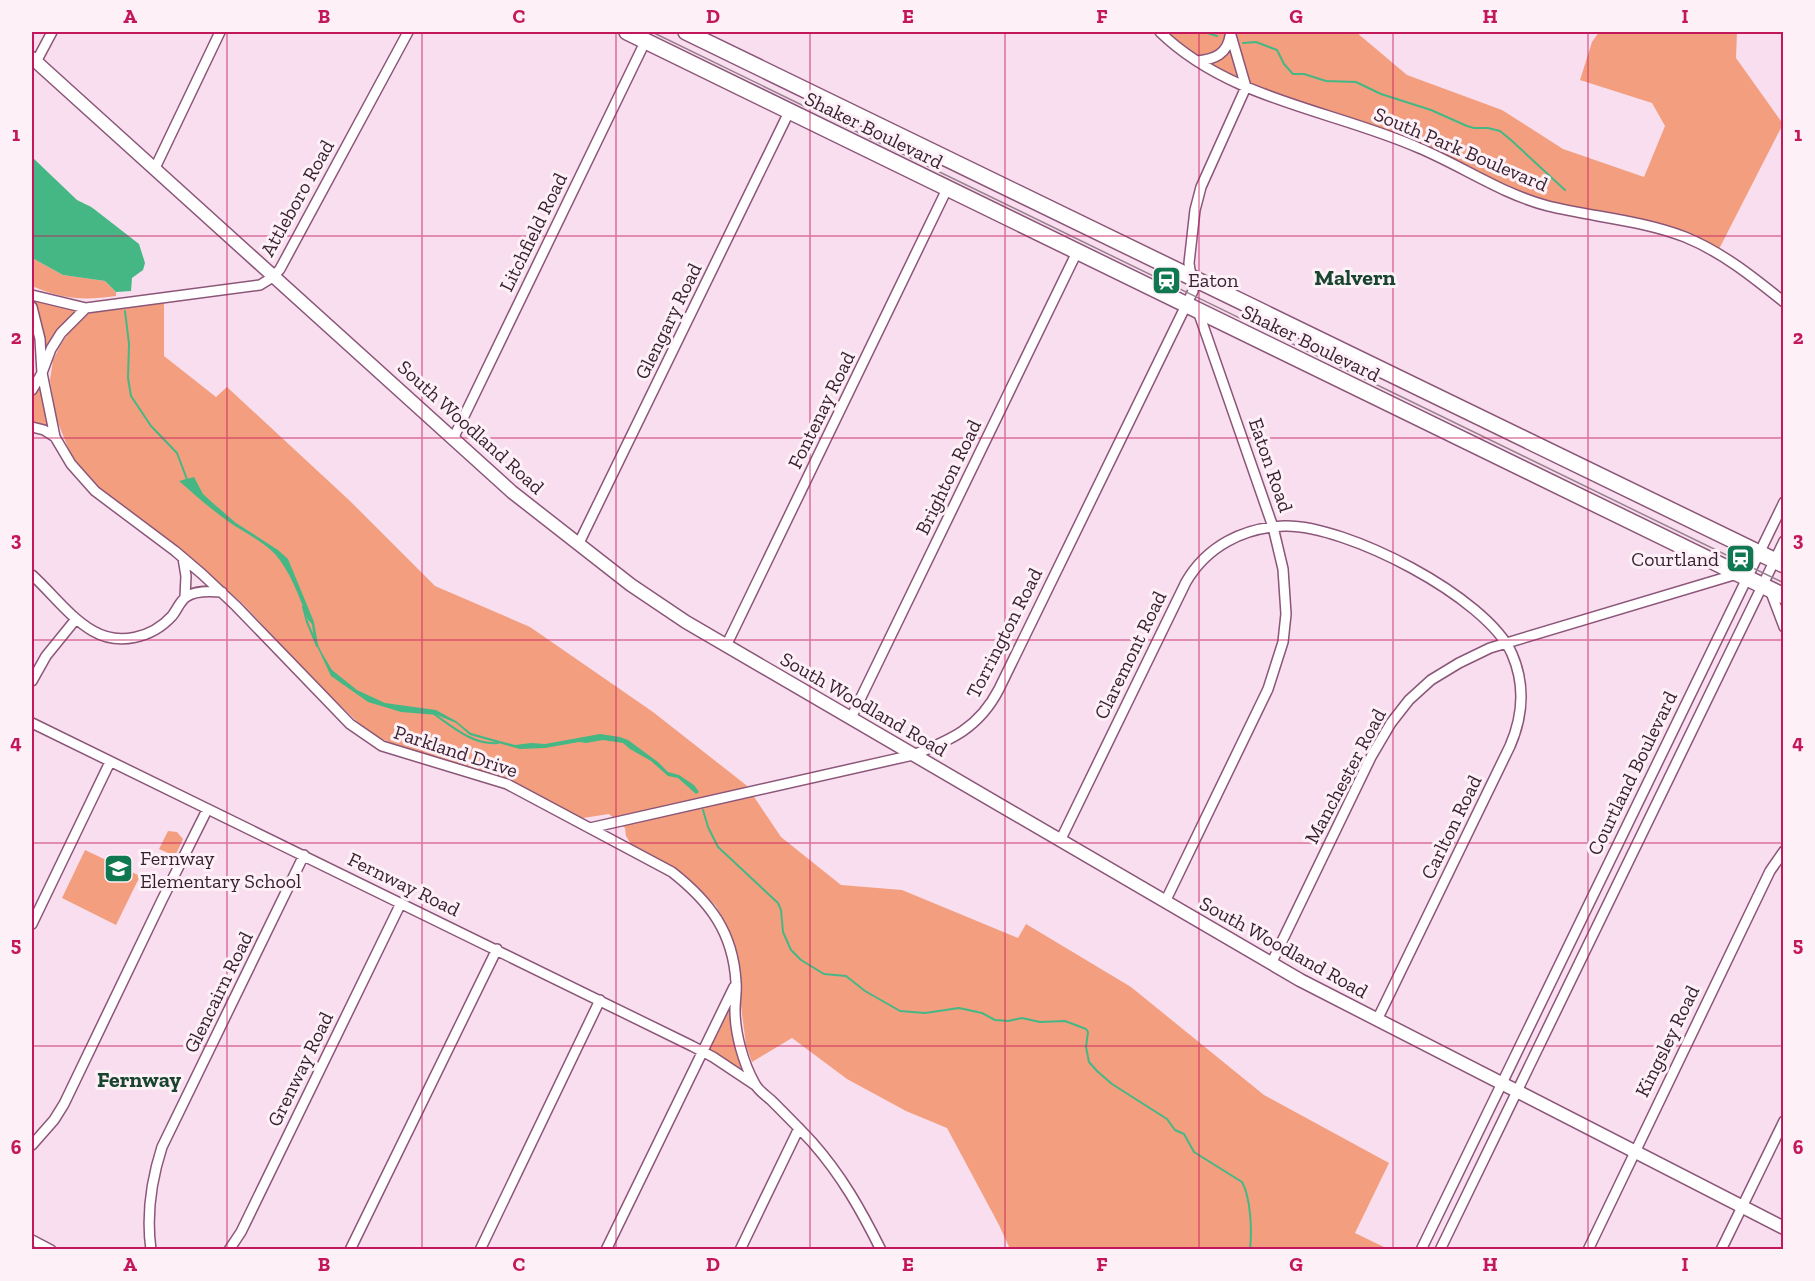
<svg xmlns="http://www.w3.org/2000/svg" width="1815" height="1281" viewBox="0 0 1815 1281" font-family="'Zilla Slab',serif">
<rect width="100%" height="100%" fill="#f8deee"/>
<path fill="#f39f7f" d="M 1160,32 L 1356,32 L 1407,75 L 1502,110 L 1563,149 L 1644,177 L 1665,126 L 1652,103 L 1580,80 L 1592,42 L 1599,32 L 1737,32 L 1736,58 L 1783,124 L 1717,253 L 1685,237 L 1547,206 L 1459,166 L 1230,80 Z
M 32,258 L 63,275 L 105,281 L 116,292 L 116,296 C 83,301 62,299 32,286 Z
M 32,295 L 86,308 L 72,321 L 42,373 L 55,437 L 32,427 L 32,390 L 42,373 L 32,307 Z
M 164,303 L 164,356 L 216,397 L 227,387 L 350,501 L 435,586 L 530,627 L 653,712 L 746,785 L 781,837 L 841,885 L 902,890 L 1018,938 L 1026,924 L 1131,987 L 1264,1095 L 1389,1163 L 1355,1233 L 1388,1249 L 1010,1249 L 999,1225 L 947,1128 L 906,1111 L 847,1079 L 792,1038 L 752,1062 L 746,1045 L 741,1006 L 740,966 L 733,940 L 725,922 L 716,906 L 690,880 L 631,844 L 626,836 L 625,828 L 609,814 L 583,818 L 576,816 L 511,781 L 451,761 L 404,749 L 369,733 L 322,688 L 243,604 L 173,543 L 97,486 L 84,472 L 71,455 L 56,418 L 50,380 L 53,360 L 60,346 L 68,334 L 89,313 Z
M 168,831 L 177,832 L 183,839 L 175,856 L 159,849 Z
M 85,850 L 140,876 L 116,925 L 62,898 Z
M 736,982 L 735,1011 L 755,1085 L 703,1051 Z"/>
<path fill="#45b785" d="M 32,157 L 77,200 C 82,203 89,205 94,209 C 109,221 124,232 139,244 L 145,263 L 143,270 L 132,278 L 131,291 L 116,292 L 105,281 L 63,275 L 32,258 Z
M 194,477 L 203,494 L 214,504 L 236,523 L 278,550 L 288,559 L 314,622 L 318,645 L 322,653 L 332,670 L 357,690 L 385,703 L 436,710 L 456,721 L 471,733 L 515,745 L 531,743 L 545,744 L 600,734 L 620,737 L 628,740 L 658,762 L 668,772 L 679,775 L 694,785 L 699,792 L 696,794 L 678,778 L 668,776 L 651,761 L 630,749 L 623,743 L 603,740 L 586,743 L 579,742 L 545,748 L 520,749 L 470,735 L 456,723 L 437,715 L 401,712 L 368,702 L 331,676 L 314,640 L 312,624 L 308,620 C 300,598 290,571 275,554 C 263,541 243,532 229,522 C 212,510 195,495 179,481 Z"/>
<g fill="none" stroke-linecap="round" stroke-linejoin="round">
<path stroke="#45b785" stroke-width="2" d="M 1204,32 L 1217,36
M 1243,43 L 1256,42 L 1277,50 L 1284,64 L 1293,74 L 1304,74 L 1326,81 L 1356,82 L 1381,94 L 1431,110 L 1467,126 L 1474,128 L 1488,128 L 1500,131 L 1511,140 L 1565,190
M 125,311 L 129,344 L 128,378 L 131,396 L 151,426 L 177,453 L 188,482
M 303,607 L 307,622 L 317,646
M 434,714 C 454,728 473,745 498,743
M 703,810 L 708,827 L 718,847 L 778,903 L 781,910 L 783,932 L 791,950 L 801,960 L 824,974 L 846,976 L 865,991 L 900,1011 L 925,1013 L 959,1008 L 982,1013 L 995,1020 L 1008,1021 L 1022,1018 L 1040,1022 L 1065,1021 L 1086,1029 L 1088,1032 L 1086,1047 L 1089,1062 L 1097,1071 L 1112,1084 L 1167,1119 L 1175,1130 L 1184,1134 L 1194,1152 L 1242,1182 C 1251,1198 1252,1231 1250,1250"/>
<defs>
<path id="minor" d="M 1160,32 C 1230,100 1333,110 1419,148 C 1462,166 1502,194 1548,206 C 1593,217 1641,220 1685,237 C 1722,252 1753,277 1784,302
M 1198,61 C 1215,59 1227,54 1230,36
M 36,62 L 52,32
M 155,168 L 220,32
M 32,295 L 86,308
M 32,307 L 40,339 L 42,373 L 55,437 L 71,464 L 95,491 L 175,551 L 202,574 L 236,606 L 350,724 L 382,746 L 507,784 L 672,872 C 710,902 733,932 736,982 C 737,991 735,1000 735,1010 C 735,1033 743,1063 755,1084 C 758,1090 765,1095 771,1100 C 785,1114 799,1128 812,1142 C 842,1176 861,1210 881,1250
M 32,390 L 42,373 L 51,349 L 61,333 L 86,308 L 260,285 L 273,277 L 280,269 L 408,32
M 32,427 L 44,430 L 55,437
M 453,439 L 645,42
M 578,545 L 789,112
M 183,558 L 186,576 L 185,597
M 32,575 C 52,593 69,617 93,631 C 119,646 152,638 172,616 C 177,610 180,601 186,597 C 195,590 211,591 222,592
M 1770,590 L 1784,627
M 726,646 L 947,189
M 32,681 L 46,656 L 76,619
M 851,718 L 1077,252
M 32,723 L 692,1046 L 713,1057 L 755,1085
M 590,828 L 913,755 C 951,740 979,728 999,689 L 1193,291 L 1189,263 L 1195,210 L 1201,187 L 1246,87 L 1230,32
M 1060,841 L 1186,582 C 1207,546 1243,528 1284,526 C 1345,524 1487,597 1512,654 C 1525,684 1523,716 1510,746 L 1377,1020
M 1165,902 L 1268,689 L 1283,642 L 1286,614 L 1283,569 L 1273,527 L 1198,311
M 32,924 L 110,762
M 1271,964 L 1371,757 L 1391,723 L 1409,700 L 1431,680 L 1459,663 L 1490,648 L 1737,574
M 32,1145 L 54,1120 L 64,1104 L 162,900 L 207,810
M 32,1240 L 51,1250
M 151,1250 C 146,1214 151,1181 162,1147 L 304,855
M 229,1250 L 241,1232 L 401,903
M 350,1250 L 497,949
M 480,1250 L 600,1000
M 606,1250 L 734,987
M 740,1250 L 799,1128
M 1421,1250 L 1784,502
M 1440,1250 L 1784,541
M 1588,1250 L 1770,871 L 1784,851
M 1721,1250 L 1784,1121"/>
<path id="tertiary" d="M 32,58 L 512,492 L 631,585 L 686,622 L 1300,980 L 1784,1228"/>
<path id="primary" d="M 627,32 L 1784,596
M 686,32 L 1784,565"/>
</defs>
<use href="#minor" stroke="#8c5679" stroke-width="12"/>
<use href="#tertiary" stroke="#8c5679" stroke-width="15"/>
<use href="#primary" stroke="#8c5679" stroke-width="18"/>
<use href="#minor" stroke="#fff" stroke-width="9"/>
<use href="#tertiary" stroke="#fff" stroke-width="12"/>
<use href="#primary" stroke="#fff" stroke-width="15"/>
<path stroke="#998190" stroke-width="1.5" d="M 652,32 L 1784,583"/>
</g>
<path fill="none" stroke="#c2185b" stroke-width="1.5" stroke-opacity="0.55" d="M 227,32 L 227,1250M 422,32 L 422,1250M 616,32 L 616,1250M 810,32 L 810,1250M 1005,32 L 1005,1250M 1199,32 L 1199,1250M 1393,32 L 1393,1250M 1588,32 L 1588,1250M 32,236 L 1784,236M 32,438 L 1784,438M 32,640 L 1784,640M 32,843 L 1784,843M 32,1046 L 1784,1046"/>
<defs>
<symbol id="station-square" viewBox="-11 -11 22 22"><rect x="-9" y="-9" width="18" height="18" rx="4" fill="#0f7851" stroke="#fdf0f7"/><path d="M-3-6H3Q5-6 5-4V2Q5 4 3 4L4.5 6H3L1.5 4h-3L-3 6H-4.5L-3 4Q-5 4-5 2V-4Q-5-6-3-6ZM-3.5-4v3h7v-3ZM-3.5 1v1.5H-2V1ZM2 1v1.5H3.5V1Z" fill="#fff"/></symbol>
<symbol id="school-square" viewBox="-11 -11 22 22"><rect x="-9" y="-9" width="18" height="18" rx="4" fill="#0f7851" stroke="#fdf0f7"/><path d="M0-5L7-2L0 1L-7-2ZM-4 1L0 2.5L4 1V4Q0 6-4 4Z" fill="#fff"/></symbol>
</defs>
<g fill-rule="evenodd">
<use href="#station-square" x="1150" y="264" width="33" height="33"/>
<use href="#station-square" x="1724" y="542" width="33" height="33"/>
<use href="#school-square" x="102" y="852" width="33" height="33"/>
</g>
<g text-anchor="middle" stroke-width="6" stroke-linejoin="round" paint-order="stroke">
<g font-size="20" fill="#361f2e" stroke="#fdf0f7">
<text transform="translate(874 130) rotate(26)" y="7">Shaker Boulevard</text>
<text transform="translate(1461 149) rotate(23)" y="7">South Park Boulevard</text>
<text transform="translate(297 198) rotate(-61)" y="7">Attleboro Road</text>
<text transform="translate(533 232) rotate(-64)" y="7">Litchfield Road</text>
<text transform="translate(668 321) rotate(-64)" y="7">Glengary Road</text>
<text transform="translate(1311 343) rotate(26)" y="7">Shaker Boulevard</text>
<text transform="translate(821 410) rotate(-64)" y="7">Fontenay Road</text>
<text transform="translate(471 427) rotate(42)" y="7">South Woodland Road</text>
<text transform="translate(1271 465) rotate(71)" y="7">Eaton Road</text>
<text transform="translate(948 477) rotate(-64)" y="7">Brighton Road</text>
<text transform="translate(1004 633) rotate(-63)" y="7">Torrington Road</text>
<text transform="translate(1130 655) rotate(-64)" y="7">Claremont Road</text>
<text transform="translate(864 704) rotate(30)" y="7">South Woodland Road</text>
<text transform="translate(456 751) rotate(18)" y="7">Parkland Drive</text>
<text transform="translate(1632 773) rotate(-64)" y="7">Courtland Boulevard</text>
<text transform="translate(1345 776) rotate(-62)" y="7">Manchester Road</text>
<text transform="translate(1451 827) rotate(-64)" y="7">Carlton Road</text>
<text transform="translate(404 884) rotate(26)" y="7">Fernway Road</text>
<text transform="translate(1284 947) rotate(29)" y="7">South Woodland Road</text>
<text transform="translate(218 992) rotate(-64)" y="7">Glencairn Road</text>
<text transform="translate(1667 1041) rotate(-64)" y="7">Kingsley Road</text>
<text transform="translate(300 1069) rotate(-64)" y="7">Grenway Road</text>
</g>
<g font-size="20" fill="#361f2e" stroke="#fdf0f7" text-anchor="start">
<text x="1188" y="287">Eaton</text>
<text x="1719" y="566" text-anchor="end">Courtland</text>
<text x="140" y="865">Fernway<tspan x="140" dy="23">Elementary School</tspan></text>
</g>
<g font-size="22" font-weight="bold" fill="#184430" stroke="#fdf0f7">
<text x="1355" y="285">Malvern</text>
<text x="139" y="1087">Fernway</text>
</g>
</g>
<rect width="1815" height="1281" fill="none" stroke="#fdf0f7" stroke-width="66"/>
<rect x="33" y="33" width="1749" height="1215" fill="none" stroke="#c2185b" stroke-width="2"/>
<g font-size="20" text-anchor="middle" font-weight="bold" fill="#c2185b">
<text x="130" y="23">A</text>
<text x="324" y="23">B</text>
<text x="519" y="23">C</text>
<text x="713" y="23">D</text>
<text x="908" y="23">E</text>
<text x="1102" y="23">F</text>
<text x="1296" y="23">G</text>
<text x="1490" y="23">H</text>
<text x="1685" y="23">I</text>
<text x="16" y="141">1</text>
<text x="1798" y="141">1</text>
<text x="16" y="344">2</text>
<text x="1798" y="344">2</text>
<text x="16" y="546">3</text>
<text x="1798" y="546">3</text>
<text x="16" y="749">4</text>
<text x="1798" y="749">4</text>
<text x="16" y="951">5</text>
<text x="1798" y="951">5</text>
<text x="16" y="1154">6</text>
<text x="1798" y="1154">6</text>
<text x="130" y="1271">A</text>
<text x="324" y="1271">B</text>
<text x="519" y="1271">C</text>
<text x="713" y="1271">D</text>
<text x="908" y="1271">E</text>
<text x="1102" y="1271">F</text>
<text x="1296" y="1271">G</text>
<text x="1490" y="1271">H</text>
<text x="1685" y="1271">I</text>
</g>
</svg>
